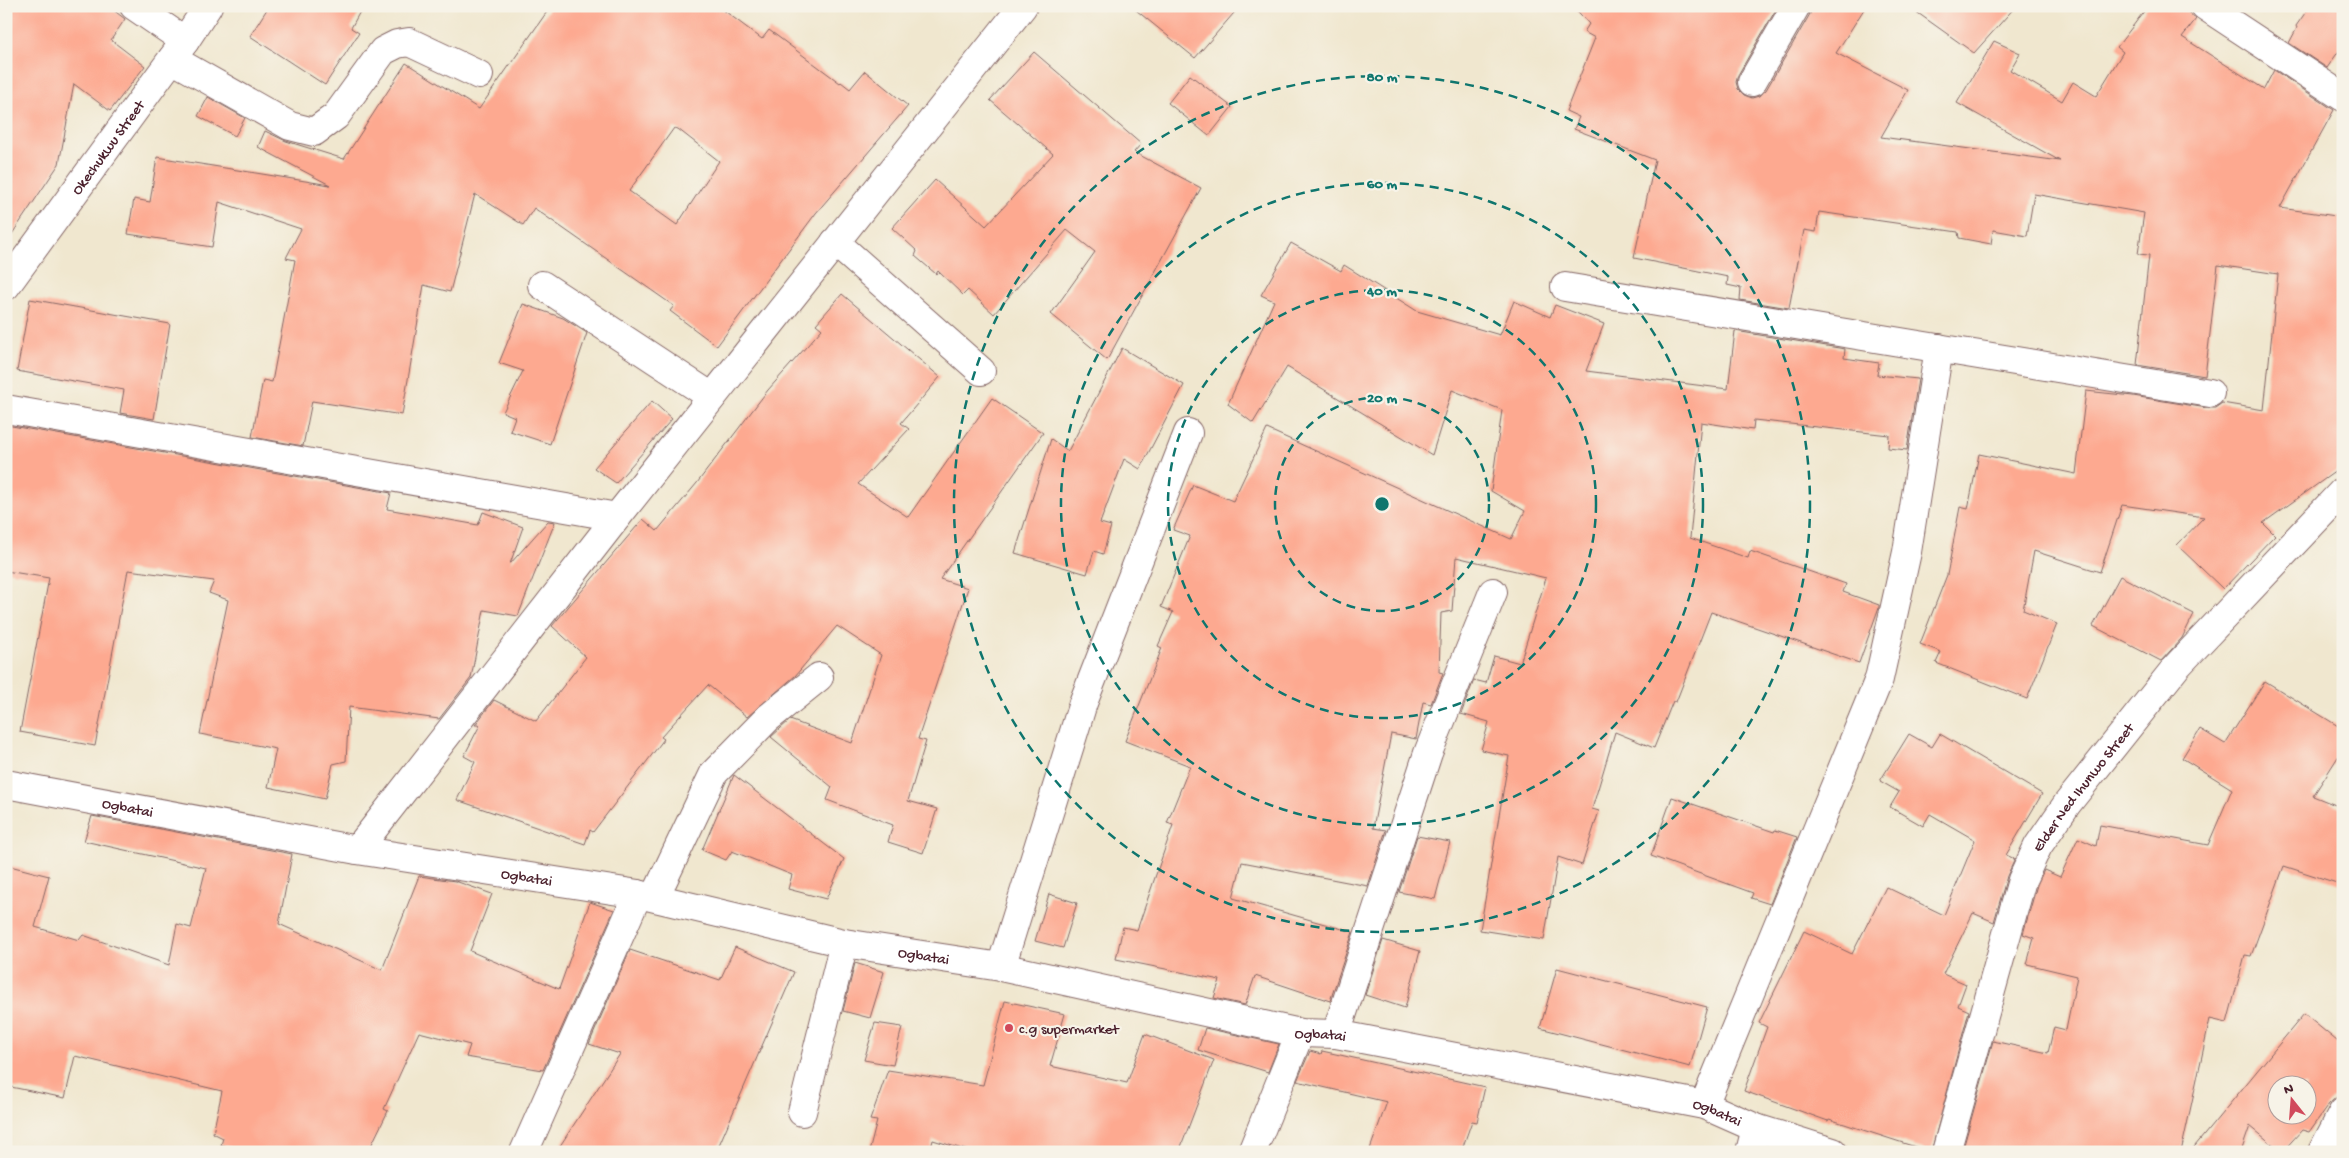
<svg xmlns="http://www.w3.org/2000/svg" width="2349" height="1158" viewBox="0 0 2349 1158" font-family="'Gochi Hand',sans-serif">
<rect width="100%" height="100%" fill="#f7f3e8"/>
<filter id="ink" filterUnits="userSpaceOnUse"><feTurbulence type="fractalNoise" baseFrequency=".02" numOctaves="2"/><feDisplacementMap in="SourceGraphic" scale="10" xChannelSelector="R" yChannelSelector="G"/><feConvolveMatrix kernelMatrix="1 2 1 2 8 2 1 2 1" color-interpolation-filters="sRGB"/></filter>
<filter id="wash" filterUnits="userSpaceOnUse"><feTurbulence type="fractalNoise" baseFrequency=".0096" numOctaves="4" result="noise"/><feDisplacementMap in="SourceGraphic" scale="20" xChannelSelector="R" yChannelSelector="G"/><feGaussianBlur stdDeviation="1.12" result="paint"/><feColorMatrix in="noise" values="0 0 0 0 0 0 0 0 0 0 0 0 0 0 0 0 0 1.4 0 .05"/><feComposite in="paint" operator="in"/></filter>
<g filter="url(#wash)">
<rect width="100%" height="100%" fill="#f0e7cf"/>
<g id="blocks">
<path fill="#fda990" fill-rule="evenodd" d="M 6,6 L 108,6 L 125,19 L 111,40 L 145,66 L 110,111 L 74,84 L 59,164 L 6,243 Z
M 269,6 L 363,6 L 351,28 L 359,33 L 325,85 L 250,36 Z
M 551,6 L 718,6 L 762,39 L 769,30 L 840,83 L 841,82 L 850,89 L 865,71 L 908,106 L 816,213 L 717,346 L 670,311 L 674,306 L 534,208 L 523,225 L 475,194 L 450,292 L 424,285 L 402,415 L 312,401 L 303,446 L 252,437 L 263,380 L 272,382 L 295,260 L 286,258 L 301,229 L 219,202 L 212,247 L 128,234 L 134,199 L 150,202 L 157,157 L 330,185 L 258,147 L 265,131 L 286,141 L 344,159 L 406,63 L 479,109 ZM 674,128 L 678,129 L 719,161 L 677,225 L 629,191 Z
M 1131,6 L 1240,6 L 1195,58 Z
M 1573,6 L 1778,6 L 1738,75 L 1736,82 L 1738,89 L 1744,95 L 1752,98 L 1759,96 L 1766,90 L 1810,14 L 1812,6 L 1866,6 L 1836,53 L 1908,90 L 1881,137 L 2060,161 L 1957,103 L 1994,41 L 2020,53 L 2010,70 L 2062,101 L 2073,82 L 2096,96 L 2123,52 L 2117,47 L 2148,6 L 2181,6 L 2196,19 L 2182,37 L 2264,89 L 2274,70 L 2334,110 L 2280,208 L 2343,217 L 2343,466 L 2263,523 L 2275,535 L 2223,589 L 2177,545 L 2204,517 L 2122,505 L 2100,572 L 2034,551 L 2023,610 L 2057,624 L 2027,699 L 1936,663 L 1941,652 L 1920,644 L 1947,575 L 1960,507 L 1968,509 L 1979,454 L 2076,474 L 2086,391 L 2133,396 L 2207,408 L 2215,408 L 2222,403 L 2264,410 L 2278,274 L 2218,265 L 2205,376 L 2137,365 L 2149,255 L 2138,254 L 2144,213 L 2034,194 L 2027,236 L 1993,230 L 1991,244 L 1959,238 L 1958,232 L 1819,212 L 1816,232 L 1804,230 L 1789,308 L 1740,300 L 1741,288 L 1727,285 L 1728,277 L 1634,258 L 1655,160 L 1574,129 L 1579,117 L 1566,111 L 1595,38 L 1584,32 L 1589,24 Z
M 1908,6 L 2016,6 L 1974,53 Z
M 2310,6 L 2343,6 L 2343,45 L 2327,68 L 2289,43 L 2297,28 L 2296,26 Z
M 1034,52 L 1141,144 L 1134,152 L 1201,188 L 1107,360 L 1051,314 L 1095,252 L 1067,230 L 994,314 L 968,290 L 963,295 L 938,271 L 936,274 L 915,256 L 917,251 L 892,228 L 935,180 L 986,226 L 1053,154 L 990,100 Z
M 1190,75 L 1232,107 L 1209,136 L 1168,103 Z
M 208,97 L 245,118 L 235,136 L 198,116 Z
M 1291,243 L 1341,271 L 1344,265 L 1417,311 L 1500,335 L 1514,301 L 1550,317 L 1555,305 L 1604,324 L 1586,371 L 1728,389 L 1735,331 L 1845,349 L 1844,358 L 1879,363 L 1877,375 L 1918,379 L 1907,450 L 1888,448 L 1889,435 L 1754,420 L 1753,430 L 1701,422 L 1690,538 L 1748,558 L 1750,551 L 1846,584 L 1843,592 L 1879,605 L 1879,607 L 1859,663 L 1711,612 L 1676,702 L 1673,701 L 1654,748 L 1615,732 L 1592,809 L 1599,811 L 1582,865 L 1558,857 L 1544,940 L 1480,930 L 1509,756 L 1481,750 L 1489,722 L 1461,714 L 1474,680 L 1486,683 L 1494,656 L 1520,663 L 1546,578 L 1456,557 L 1452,611 L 1441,613 L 1439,672 L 1443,673 L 1431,704 L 1423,702 L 1416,739 L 1391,734 L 1373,828 L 1386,830 L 1368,886 L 1242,862 L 1233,898 L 1353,932 L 1330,1001 L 1255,976 L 1245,1005 L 1214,998 L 1220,980 L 1116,959 L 1123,927 L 1137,930 L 1173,825 L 1167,823 L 1190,766 L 1125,741 L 1162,648 L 1158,646 L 1173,612 L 1161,607 L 1190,536 L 1173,530 L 1193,485 L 1233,501 L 1267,429 L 1511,539 L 1525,511 L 1491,491 L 1502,410 L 1452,390 L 1432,455 L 1287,367 L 1253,423 L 1228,404 L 1274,301 L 1261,295 Z
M 842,294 L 940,377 L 901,423 L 909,429 L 858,484 L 908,517 L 992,398 L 1043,433 L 940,579 L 968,588 L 918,739 L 926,741 L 908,801 L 937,809 L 923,853 L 888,842 L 893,825 L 827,800 L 832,787 L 771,737 L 790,720 L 852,743 L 881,655 L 837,626 L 795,676 L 747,717 L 708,685 L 661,737 L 664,739 L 593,832 L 590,830 L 585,844 L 457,800 L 475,762 L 464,756 L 480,725 L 475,725 L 494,700 L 536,721 L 586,657 L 552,626 L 643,519 L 657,531 L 697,483 L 768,390 L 822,329 L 816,324 Z
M 30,299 L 170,324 L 154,419 L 120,413 L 124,390 L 17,371 Z
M 523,304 L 563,318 L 587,333 L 550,444 L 510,431 L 515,417 L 503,412 L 523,371 L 499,363 Z
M 1122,348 L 1184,385 L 1140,469 L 1124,459 L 1100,523 L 1111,526 L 1103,554 L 1094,551 L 1087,574 L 1015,553 L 1051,439 L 1068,451 Z
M 652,401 L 672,419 L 616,483 L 594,468 Z
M 6,425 L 391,493 L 387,509 L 478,525 L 483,512 L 523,527 L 510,564 L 548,521 L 555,522 L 518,616 L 484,610 L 471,678 L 439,719 L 349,707 L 346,761 L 333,764 L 325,799 L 268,787 L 276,749 L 200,734 L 228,600 L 209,593 L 214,581 L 128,570 L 95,746 L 20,732 L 49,578 L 6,571 Z
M 2120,576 L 2194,614 L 2182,638 L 2161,661 L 2093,626 Z
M 2265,681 L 2343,729 L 2343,749 L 2313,796 L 2343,808 L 2343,885 L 2284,866 L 2251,956 L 2245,955 L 2227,1023 L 2210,1019 L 2181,1152 L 1962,1152 L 1993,1041 L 2048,1053 L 2054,1027 L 2066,1030 L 2077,976 L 2027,964 L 2034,938 L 2023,934 L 2037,885 L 2044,870 L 2060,877 L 2078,838 L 2096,846 L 2100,825 L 2208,845 L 2232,789 L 2182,758 L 2200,729 L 2225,744 Z
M 1909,734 L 1932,747 L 1940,734 L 2042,794 L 2006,855 L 2015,859 L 2007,876 L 1994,922 L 1973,913 L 1943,974 L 1966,984 L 1958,1006 L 1969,1011 L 1931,1152 L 1829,1119 L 1828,1121 L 1744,1091 L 1767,1027 L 1759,1023 L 1804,931 L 1852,954 L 1886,887 L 1944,915 L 1975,840 L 1930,814 L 1923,826 L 1890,807 L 1899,792 L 1880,781 Z
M 734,775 L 844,859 L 826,899 L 788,889 L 792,875 L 732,851 L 726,860 L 702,850 Z
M 1672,797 L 1774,832 L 1775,830 L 1797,837 L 1770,904 L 1751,898 L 1753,893 L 1651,856 Z
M 92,816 L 292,854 L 279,924 L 382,970 L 419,876 L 455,881 L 492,894 L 470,951 L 559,989 L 590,902 L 614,910 L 543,1070 L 466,1057 L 470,1045 L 419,1032 L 384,1109 L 388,1111 L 368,1152 L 252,1152 L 221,1145 L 223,1138 L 213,1133 L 222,1091 L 75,1056 L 65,1098 L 6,1086 L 6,865 L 49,876 L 35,927 L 79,940 L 83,935 L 169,965 L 177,924 L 191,928 L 206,868 L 84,841 Z
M 1417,836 L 1450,842 L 1435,899 L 1399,892 Z
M 1049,894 L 1077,903 L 1063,948 L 1035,941 Z
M 1383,940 L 1420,951 L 1405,1008 L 1365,995 Z
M 735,947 L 794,972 L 716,1152 L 556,1152 L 620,1054 L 589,1044 L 630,950 L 720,980 Z
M 855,963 L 884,972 L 870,1018 L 843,1011 Z
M 1557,968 L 1707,1007 L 1690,1067 L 1540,1028 Z
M 1005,1001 L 1065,1014 L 1050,1066 L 1127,1083 L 1145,1034 L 1214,1060 L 1179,1152 L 972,1152 L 933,1140 L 930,1152 L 869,1152 L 877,1121 L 870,1120 L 888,1070 L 983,1085 Z
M 2304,1014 L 2343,1046 L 2343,1091 L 2329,1104 L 2309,1132 L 2302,1130 L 2282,1152 L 2250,1126 L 2241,1152 L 2190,1152 ZM 2276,1086 L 2306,1086 L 2306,1116 L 2276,1116 Z
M 875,1023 L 902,1027 L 893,1065 L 864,1060 Z
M 1205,1028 L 1279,1044 L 1268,1072 L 1198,1050 Z
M 1310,1051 L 1321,1054 L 1322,1051 L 1485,1087 L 1477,1122 L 1472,1121 L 1461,1152 L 1369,1152 L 1387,1102 L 1297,1081 Z"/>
</g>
</g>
<g filter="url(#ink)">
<use href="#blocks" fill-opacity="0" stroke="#846564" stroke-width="1"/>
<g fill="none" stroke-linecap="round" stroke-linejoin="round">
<defs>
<g id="minor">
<path d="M 134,6 L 185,41"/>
<path d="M 2205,6 L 2343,97"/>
<path d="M 172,59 L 290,126 L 314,132 L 336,116 L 383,51 L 397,44 L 409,42 L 479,75"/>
<path d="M 1752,82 L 1796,6"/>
<path d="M 835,242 L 981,371"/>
<path d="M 542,285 L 712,397"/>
<path id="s1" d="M 6,286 L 185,41 L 208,6"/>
<path d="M 1565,287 L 2210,393"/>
<path d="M 6,409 L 617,517"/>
<path id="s2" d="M 6,784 L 357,850 L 638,894 L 844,943 L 1001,967 L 1300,1033 L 1336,1034 L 1704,1105 L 1756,1128 L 1833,1152"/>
<path d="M 357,850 L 617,517 L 1023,6"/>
<path d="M 655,897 L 714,773 L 768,718 L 819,677"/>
<path d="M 1001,967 L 1083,703 L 1188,433"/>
<path d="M 1336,1034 L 1428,753 L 1493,592"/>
<path d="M 1704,1105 L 1879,679 L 1907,552 L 1939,348"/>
<path d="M 802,1112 L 844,943"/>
<path d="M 524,1152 L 638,894"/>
<path d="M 1252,1152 L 1300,1033"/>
<path d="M 1750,1152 L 1756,1128"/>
<path id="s3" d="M 1946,1152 L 2022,880 L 2038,846 L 2067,804 L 2177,666 L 2343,491"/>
<path d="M 2322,1152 L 2343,1112"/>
</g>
</defs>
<use href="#minor" stroke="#846564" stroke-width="30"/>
<use href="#minor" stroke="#fff" stroke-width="28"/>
</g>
</g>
<g fill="none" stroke="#0f766e" stroke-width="2.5" stroke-dasharray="9 6">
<circle cx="1382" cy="504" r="107"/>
<circle cx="1382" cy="504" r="214"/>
<circle cx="1382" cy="504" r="321"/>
<circle cx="1382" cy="504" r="428"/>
</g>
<circle fill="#d1495b" stroke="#f7f3e8" stroke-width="2" cx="1009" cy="1028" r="5"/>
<g text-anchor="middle" stroke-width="4.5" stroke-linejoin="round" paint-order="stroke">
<g font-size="15" fill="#4a1f2b" stroke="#f7f3e8">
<text dy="5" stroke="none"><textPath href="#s1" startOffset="172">Okechukwu Street</textPath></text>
<text dy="5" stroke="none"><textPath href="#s3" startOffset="394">Elder Ned Ihunwo Street</textPath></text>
<text dy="5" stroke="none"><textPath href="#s2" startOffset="124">Ogbatai</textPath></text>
<text dy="5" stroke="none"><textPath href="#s2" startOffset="529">Ogbatai</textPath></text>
<text dy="5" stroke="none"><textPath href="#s2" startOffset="934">Ogbatai</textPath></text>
<text dy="5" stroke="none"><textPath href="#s2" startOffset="1339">Ogbatai</textPath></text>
<text dy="5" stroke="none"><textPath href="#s2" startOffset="1744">Ogbatai</textPath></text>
</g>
<g font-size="15" fill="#4a1f2b" stroke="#f7f3e8" text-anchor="start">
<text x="1019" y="1033">c.g supermarket</text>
</g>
</g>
<circle cx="1382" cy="504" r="8" fill="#0f766e" stroke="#f7f3e8" stroke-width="2.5"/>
<g font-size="15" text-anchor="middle" font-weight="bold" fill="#0f766e" stroke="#f7f3e8" stroke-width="4.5" stroke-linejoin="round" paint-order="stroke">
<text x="1382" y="81">80 m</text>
<text x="1382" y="188">60 m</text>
<text x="1382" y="295">40 m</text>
<text x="1382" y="402">20 m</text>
</g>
<rect width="2349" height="1158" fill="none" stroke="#f7f3e8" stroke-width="25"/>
<g transform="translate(2292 1100) rotate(343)"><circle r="24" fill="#f7f3e8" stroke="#b29e9c"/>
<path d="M0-4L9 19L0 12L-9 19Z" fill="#d1495b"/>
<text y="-8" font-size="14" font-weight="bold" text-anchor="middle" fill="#4a1f2b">N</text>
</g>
</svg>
